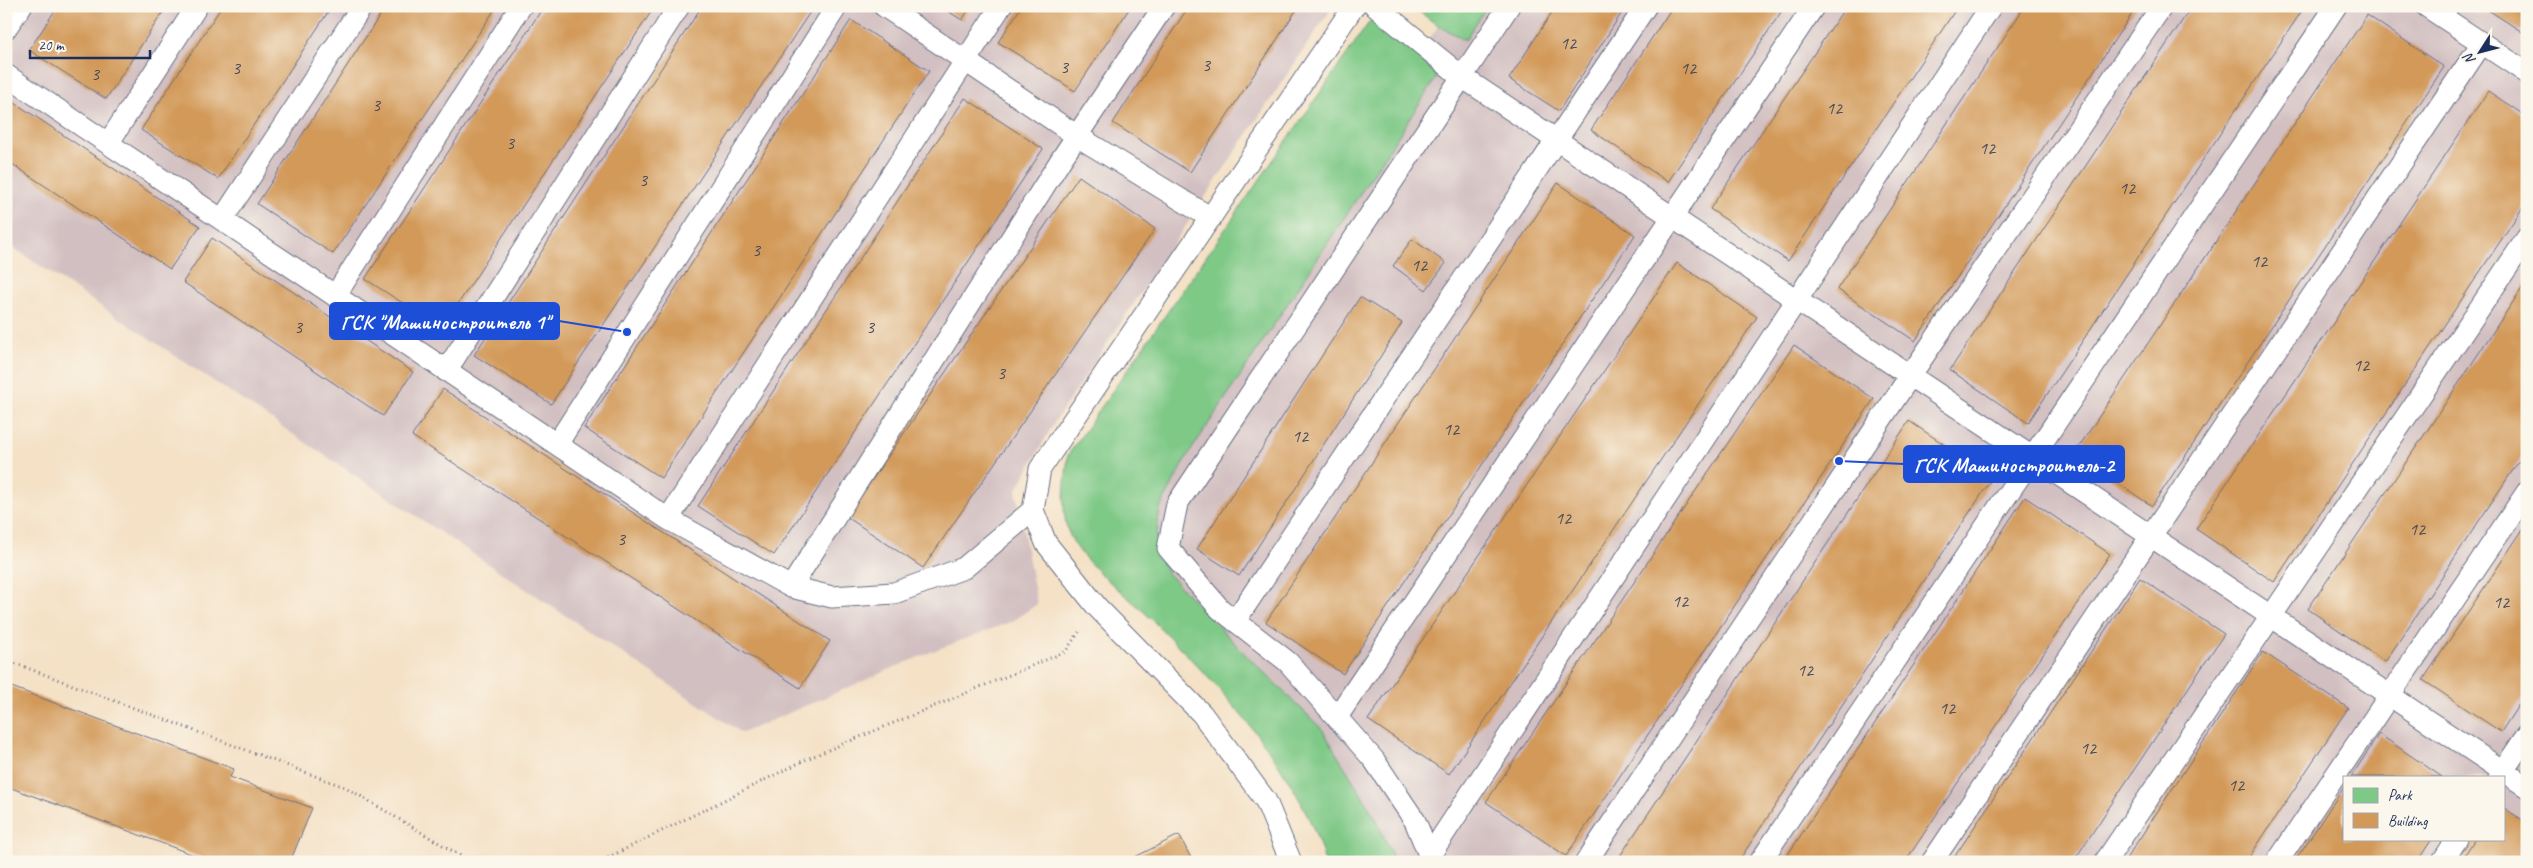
<svg xmlns="http://www.w3.org/2000/svg" width="2533" height="868" viewBox="0 0 2533 868" font-family="Caveat,sans-serif">
<rect width="100%" height="100%" fill="#fbf7ec"/>
<filter id="ink" filterUnits="userSpaceOnUse"><feTurbulence type="fractalNoise" baseFrequency=".02" numOctaves="2"/><feDisplacementMap in="SourceGraphic" scale="10" xChannelSelector="R" yChannelSelector="G"/><feConvolveMatrix kernelMatrix="1 2 1 2 8 2 1 2 1" color-interpolation-filters="sRGB"/></filter>
<filter id="wash" filterUnits="userSpaceOnUse"><feTurbulence type="fractalNoise" baseFrequency=".0096" numOctaves="4" result="noise"/><feDisplacementMap in="SourceGraphic" scale="20" xChannelSelector="R" yChannelSelector="G"/><feGaussianBlur stdDeviation="1.12" result="paint"/><feColorMatrix in="noise" values="0 0 0 0 0 0 0 0 0 0 0 0 0 0 0 0 0 1.4 0 .05"/><feComposite in="paint" operator="in"/></filter>
<g filter="url(#wash)">
<rect width="100%" height="100%" fill="#f4e1c6"/>
<path fill="#d2bfc1" fill-rule="evenodd" d="M 6,6 L 1333,6 L 1055,421 L 1016,491 L 1037,604 L 1013,621 L 933,651 L 742,733 L 6,243 Z
M 1452,6 L 2527,6 L 2527,862 L 1361,862 L 1149,573 L 1175,410 ZM 2344,777 L 2504,777 L 2504,839 L 2344,839 Z"/>
<path fill="#7fc987" stroke="#4d7c72" d="M 1412,6 L 1487,6 L 1465,40 L 1437,25 Z
M 1370,21 C 1397,36 1418,53 1437,77 L 1188,455 L 1160,508 L 1156,539 L 1167,573 L 1244,653 L 1322,729 L 1376,819 L 1395,862 L 1325,862 C 1299,767 1214,681 1145,613 C 1121,590 1080,562 1068,531 C 1060,507 1066,479 1068,455 Z"/>
<g id="blocks">
<path fill="#d29958" d="M 58,6 L 167,6 L 106,99 L 29,50 Z
M 222,6 L 332,6 L 218,179 L 141,130 Z
M 386,6 L 497,6 L 333,254 L 257,204 Z
M 544,6 L 655,6 L 442,328 L 365,279 Z
M 702,6 L 814,6 L 551,404 L 474,355 Z
M 940,6 L 971,6 L 962,20 Z
M 1022,6 L 1131,6 L 1075,91 L 998,42 Z
M 1189,6 L 1299,6 L 1190,172 L 1113,123 Z
M 1556,6 L 1626,6 L 1559,111 L 1509,79 Z
M 1673,6 L 1785,6 L 1668,182 L 1591,130 Z
M 1846,6 L 1958,6 L 1788,261 L 1710,209 Z
M 2025,6 L 2137,6 L 1915,341 L 1837,289 Z
M 2192,6 L 2305,6 L 2028,423 L 1950,370 Z
M 2482,6 L 2527,6 L 2527,35 Z
M 2367,15 L 2444,67 L 2152,506 L 2074,454 Z
M 851,20 L 929,71 L 661,478 L 584,428 Z
M 2488,91 L 2527,117 L 2527,201 L 2274,582 L 2196,529 Z
M 6,97 L 200,226 L 170,269 L 6,160 Z
M 965,98 L 1043,149 L 774,555 L 698,506 Z
M 1079,176 L 1155,229 L 923,568 L 847,517 Z
M 1558,183 L 1635,235 L 1343,674 L 1266,622 Z
M 212,238 L 413,372 L 383,416 L 183,282 Z
M 1412,239 L 1446,263 L 1426,290 L 1393,266 Z
M 1677,263 L 1757,317 L 1449,774 L 1368,720 Z
M 2527,281 L 2527,449 L 2385,662 L 2308,609 Z
M 1360,297 L 1402,323 L 1239,576 L 1197,549 Z
M 1794,345 L 1874,399 L 1566,856 L 1486,802 Z
M 443,389 L 830,641 L 800,688 L 412,436 Z
M 1909,421 L 1993,477 L 1738,862 L 1616,862 Z
M 2025,497 L 2110,554 L 1905,862 L 1783,862 Z
M 2527,523 L 2527,692 L 2501,732 L 2423,680 Z
M 2140,578 L 2224,634 L 2073,862 L 1951,862 Z
M 2263,652 L 2348,708 L 2246,862 L 2124,862 Z
M 6,685 L 234,769 L 230,777 L 312,808 L 290,862 L 213,862 L 6,786 Z
M 2379,734 L 2442,777 L 2351,777 Z
M 2344,787 L 2344,839 L 2432,839 L 2417,862 L 2294,862 Z
M 2504,808 L 2527,823 L 2527,862 L 2460,862 L 2475,839 L 2504,839 Z
M 1179,835 L 1193,862 L 1125,862 Z"/>
</g>
</g>
<g filter="url(#ink)">
<use href="#blocks" fill-opacity="0" stroke="#676d82" stroke-width="1"/>
<g fill="none" stroke-linecap="round" stroke-linejoin="round">
<defs>
<path id="service" d="M 884,6 L 1077,136 L 1211,218
M 1375,6 L 1462,77 L 1177,504 L 1168,548 L 1220,609 L 1288,662 L 1374,760 L 1415,821 L 1432,862
M 1509,6 L 1462,77 L 2527,787
M 2426,6 L 2527,73
M 6,28 L 21,6
M 6,75 L 668,519 L 791,587 L 832,597 L 894,593 L 964,568 L 1033,510
M 109,142 L 197,6
M 222,220 L 362,6
M 335,296 L 521,6
M 446,371 L 679,6
M 557,444 L 837,6
M 668,519 L 1001,6
M 791,587 L 1062,158 L 1164,6
M 1235,621 L 1646,6
M 1337,717 L 1814,6
M 2499,777 L 2527,735
M 1430,855 L 1991,6
M 1291,862 L 1266,801 L 1202,714 L 1097,607 L 1046,543 L 1033,510 L 1040,469 L 1354,6
M 1586,862 L 1910,376 L 2162,6
M 1760,862 L 2336,6
M 1932,862 L 2482,43
M 2105,862 L 2527,238
M 2277,862 L 2527,492
M 2442,862 L 2457,839"/>
</defs>
<use href="#service" stroke="#676d82" stroke-width="23"/>
<path stroke="#676d82" stroke-width="3" stroke-dasharray="1 4" stroke-linecap="butt" d="M 6,660 L 347,788 L 471,862
M 599,862 L 809,758 L 1065,652 L 1079,632"/>
<use href="#service" stroke="#fff" stroke-width="21"/>
</g>
</g>
<g text-anchor="middle" stroke-width="4.5" stroke-linejoin="round" paint-order="stroke">
<g font-size="18" fill="#494a5c">
<text x="1568" y="49">12</text>
<text x="1206" y="71">3</text>
<text x="1064" y="73">3</text>
<text x="236" y="74">3</text>
<text x="1688" y="74">12</text>
<text x="95" y="80">3</text>
<text x="376" y="111">3</text>
<text x="1834" y="114">12</text>
<text x="510" y="149">3</text>
<text x="1987" y="154">12</text>
<text x="643" y="186">3</text>
<text x="2127" y="194">12</text>
<text x="756" y="256">3</text>
<text x="2259" y="267">12</text>
<text x="1419" y="271">12</text>
<text x="298" y="333">3</text>
<text x="870" y="333">3</text>
<text x="2361" y="371">12</text>
<text x="1001" y="379">3</text>
<text x="1451" y="435">12</text>
<text x="1300" y="442">12</text>
<text x="1563" y="524">12</text>
<text x="2417" y="535">12</text>
<text x="621" y="545">3</text>
<text x="1680" y="607">12</text>
<text x="2501" y="608">12</text>
<text x="1805" y="676">12</text>
<text x="1947" y="714">12</text>
<text x="2088" y="754">12</text>
<text x="2236" y="791">12</text>
</g>
</g>
<path fill="none" stroke="#1d4ed8" stroke-width="2" d="M627 332L559 321M1839 461L1904 464"/>
<g fill="#1d4ed8" stroke="#fbf7ec" stroke-width="2">
<circle cx="627" cy="332" r="5"/>
<circle cx="1839" cy="461" r="5"/>
</g>
<g fill="#1d4ed8" stroke="#1d4ed8" stroke-width="2">
<rect x="330" y="303" width="229" height="36" rx="5"/>
<rect x="1904" y="446" width="220" height="36" rx="5"/>
</g>
<g font-size="21" text-anchor="middle" font-weight="bold" fill="#fff">
<text x="445" y="329">ГСК "Машиностроитель 1"</text>
<text x="2014" y="472">ГСК Машиностроитель-2</text>
</g>
<rect width="2533" height="868" fill="none" stroke="#fbf7ec" stroke-width="25"/>
<rect x="2343" y="776" width="162" height="65" fill="#fbf7ec" stroke="#a1a7b3"/>
<rect x="2353" y="788" width="25" height="15" fill="#7fc987" stroke="#a1a7b3"/>
<text x="2388" y="800" font-size="15" fill="#1b2f5e">Park</text>
<rect x="2353" y="813" width="25" height="15" fill="#d29958" stroke="#a1a7b3"/>
<text x="2388" y="826" font-size="15" fill="#1b2f5e">Building</text>
<g transform="translate(2480 52) rotate(234)" stroke="#fbf7ec" stroke-width="4" paint-order="stroke">
<path d="M0-4L9 19L0 12L-9 19Z" fill="#1b2f5e"/>
<text y="-8" font-size="14" font-weight="bold" text-anchor="middle" fill="#1b2f5e">N</text>
</g>
<path d="M30 50v8h120v-8" fill="none" stroke="#1b2f5e" stroke-width="2.5"/>
<text x="38" y="50" font-size="15" fill="#1b2f5e" stroke="#fbf7ec" stroke-width="4" paint-order="stroke">20 m</text>
</svg>
